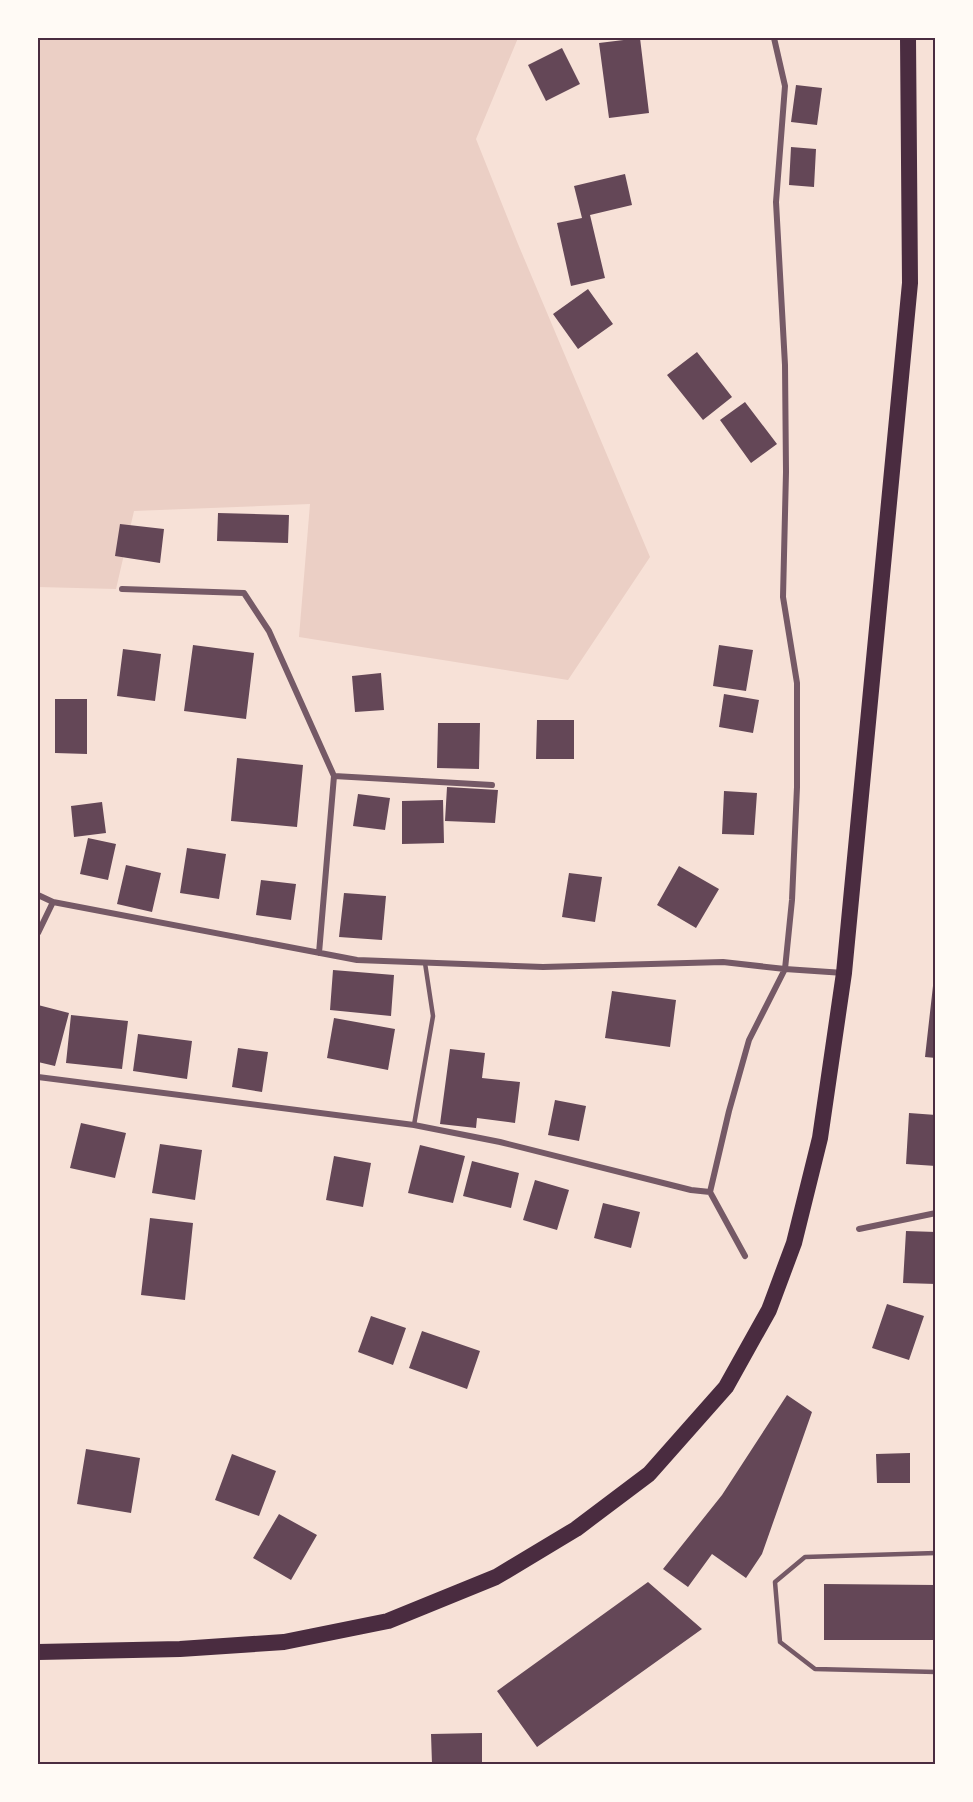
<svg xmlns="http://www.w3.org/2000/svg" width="973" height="1802" viewBox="0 0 973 1802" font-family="'Noto Sans',sans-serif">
<rect width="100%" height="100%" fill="#f7e1d7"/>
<path fill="#ebcfc5" d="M 38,38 L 518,38 L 476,139 L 518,244 L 650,557 L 568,680 L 299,637 L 310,504 L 134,511 L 116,589 L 38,587 Z"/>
<path fill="#644757" d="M 640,38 L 649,113 L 609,118 L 599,43 Z
M 562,48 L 580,84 L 546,101 L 528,65 Z
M 796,85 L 822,88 L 817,125 L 791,122 Z
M 791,147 L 816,149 L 814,187 L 789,185 Z
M 625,174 L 632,205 L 590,215 L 605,278 L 571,286 L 557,223 L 582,218 L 574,186 Z
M 588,289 L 613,324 L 578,349 L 553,314 Z
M 697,352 L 732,397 L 703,420 L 667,375 Z
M 745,402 L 777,444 L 751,463 L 720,420 Z
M 218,513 L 289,515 L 288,543 L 217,541 Z
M 120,524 L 164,529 L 160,563 L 115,556 Z
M 193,645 L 254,653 L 246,719 L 184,711 Z
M 719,645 L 753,650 L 746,691 L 713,686 Z
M 123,649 L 161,654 L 155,701 L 117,696 Z
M 381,673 L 384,710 L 355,712 L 352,676 Z
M 724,694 L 759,700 L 753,733 L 719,727 Z
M 55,699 L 87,699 L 87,754 L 55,753 Z
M 537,720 L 574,720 L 574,759 L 536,759 Z
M 438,723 L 480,723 L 479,769 L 437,768 Z
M 237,758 L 303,765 L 297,827 L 231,821 Z
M 447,787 L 498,790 L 495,823 L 445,821 Z
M 724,791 L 757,793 L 754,835 L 722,834 Z
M 358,794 L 390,798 L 385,830 L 353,826 Z
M 443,800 L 444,843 L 402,844 L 402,801 Z
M 102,802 L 106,833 L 74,837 L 71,806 Z
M 88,838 L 116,844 L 108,880 L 80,874 Z
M 187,848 L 226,854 L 219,899 L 180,893 Z
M 126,865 L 161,873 L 152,912 L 117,904 Z
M 679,866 L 719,889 L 696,928 L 657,905 Z
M 569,873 L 602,877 L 595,922 L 562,917 Z
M 261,880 L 296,884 L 291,920 L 256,915 Z
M 344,893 L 386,896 L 382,940 L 339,937 Z
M 333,970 L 394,975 L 391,1016 L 330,1010 Z
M 934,977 L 936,977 L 936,1058 L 925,1057 Z
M 612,991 L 676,1000 L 670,1047 L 605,1038 Z
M 38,1005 L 69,1013 L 55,1066 L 38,1062 Z
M 71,1015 L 128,1021 L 122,1069 L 66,1063 Z
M 334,1018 L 395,1029 L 388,1070 L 327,1058 Z
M 138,1034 L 192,1041 L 187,1079 L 133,1071 Z
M 238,1048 L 268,1052 L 262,1092 L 232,1087 Z
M 450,1049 L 485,1053 L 482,1078 L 520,1082 L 515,1123 L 477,1118 L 476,1128 L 440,1124 Z
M 555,1100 L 586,1106 L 579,1141 L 548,1135 Z
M 909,1113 L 936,1115 L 936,1166 L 906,1164 Z
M 81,1123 L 126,1133 L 115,1178 L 70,1168 Z
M 160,1144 L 202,1150 L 195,1200 L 152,1193 Z
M 420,1145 L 465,1156 L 453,1203 L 408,1193 Z
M 334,1156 L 371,1163 L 363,1207 L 326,1200 Z
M 472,1161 L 519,1173 L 511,1208 L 463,1196 Z
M 535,1180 L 569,1190 L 557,1230 L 523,1220 Z
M 603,1203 L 640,1212 L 631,1248 L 594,1238 Z
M 150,1218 L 193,1223 L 185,1300 L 141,1295 Z
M 906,1231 L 936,1232 L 936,1284 L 903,1283 Z
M 887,1304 L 924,1316 L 909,1360 L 872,1348 Z
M 371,1316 L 406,1328 L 393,1365 L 358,1352 Z
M 422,1331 L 480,1351 L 467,1389 L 409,1368 Z
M 787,1395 L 812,1412 L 762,1554 L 746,1578 L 712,1554 L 688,1587 L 663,1569 L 722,1495 Z
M 86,1449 L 140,1458 L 131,1513 L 77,1504 Z
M 910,1453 L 910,1483 L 877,1483 L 876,1454 Z
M 232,1454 L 276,1471 L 259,1516 L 215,1500 Z
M 279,1514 L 317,1535 L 291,1580 L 253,1558 Z
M 648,1582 L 702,1629 L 537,1747 L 497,1691 Z
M 824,1584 L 936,1585 L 936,1640 L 824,1640 Z
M 482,1733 L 482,1764 L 432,1764 L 431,1734 Z"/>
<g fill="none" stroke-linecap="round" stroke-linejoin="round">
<path stroke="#755966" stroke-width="4.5" d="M 414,1125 L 433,1016 L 425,963
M 936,1553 L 805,1557 L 775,1582 L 780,1642 L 815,1669 L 936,1672"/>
<path stroke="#755966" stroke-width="6" d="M 122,589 L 244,593 L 269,631 L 334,776 L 492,785
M 38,895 L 53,902 L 357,960 L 543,967 L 723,962 L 785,969 L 844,973
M 38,933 L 53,902
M 319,953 L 334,776
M 38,1077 L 414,1125 L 500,1142 L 691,1190 L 710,1192
M 710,1192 L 729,1111 L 749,1040 L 785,969 L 792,900 L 797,787 L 797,683 L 783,597 L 786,472 L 785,365 L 776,202 L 785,86 L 774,38
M 710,1192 L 745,1256
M 859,1229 L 936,1213"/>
<path stroke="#4a2c40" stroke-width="16" d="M 38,1652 L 180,1649 L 284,1642 L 388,1621 L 496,1577 L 576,1529 L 649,1474 L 726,1387 L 769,1310 L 794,1243 L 820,1138 L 844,973 L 910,283 L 908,38"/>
</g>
<rect width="973" height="1802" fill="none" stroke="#fffaf5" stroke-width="78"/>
<rect x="39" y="39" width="895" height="1724" fill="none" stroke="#4a2c40" stroke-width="2"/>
</svg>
